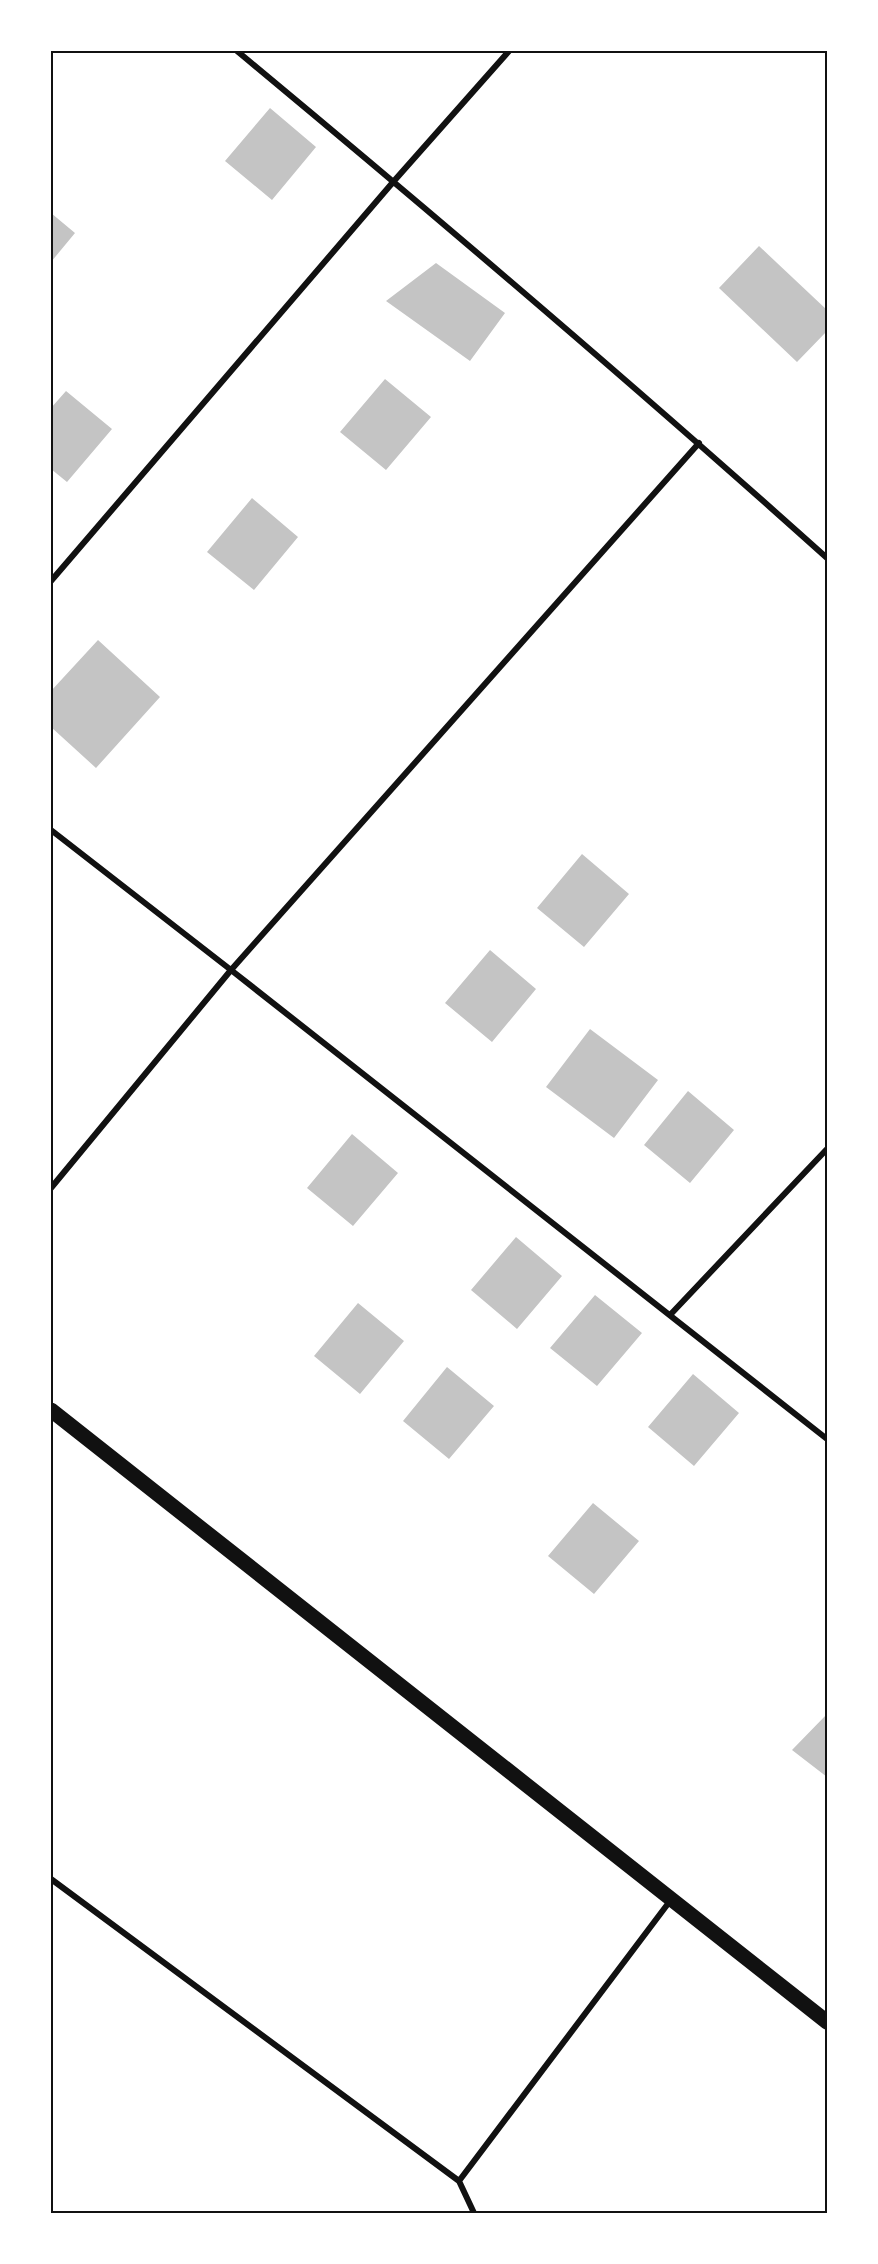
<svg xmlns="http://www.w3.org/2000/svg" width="878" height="2264" viewBox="0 0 878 2264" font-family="Quicksand,sans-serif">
<rect width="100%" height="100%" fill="#fff"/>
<path fill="#c4c4c4" d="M 270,108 L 316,147 L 272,200 L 225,161 Z
M 51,213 L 75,233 L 51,262 Z
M 759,246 L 827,310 L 827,331 L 797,362 L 719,288 Z
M 436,263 L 505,313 L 470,361 L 386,301 Z
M 385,379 L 431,417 L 386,470 L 340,432 Z
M 66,391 L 112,429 L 67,482 L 51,469 L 51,408 Z
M 252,498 L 298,537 L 254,590 L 207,552 Z
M 98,640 L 160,697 L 96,768 L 51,727 L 51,691 Z
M 582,854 L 629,894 L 584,947 L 537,908 Z
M 490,950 L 536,989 L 492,1042 L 445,1003 Z
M 590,1029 L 658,1080 L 614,1138 L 546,1087 Z
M 688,1091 L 734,1130 L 690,1183 L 644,1145 Z
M 352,1134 L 398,1173 L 353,1226 L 307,1188 Z
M 516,1237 L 562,1276 L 517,1329 L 471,1290 Z
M 595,1295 L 642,1333 L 597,1386 L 550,1348 Z
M 358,1303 L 404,1341 L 360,1394 L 314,1356 Z
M 447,1367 L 494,1406 L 449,1459 L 403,1421 Z
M 693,1374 L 739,1413 L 694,1466 L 648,1427 Z
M 593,1503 L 639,1541 L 594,1594 L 548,1556 Z
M 827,1714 L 827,1777 L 792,1750 Z"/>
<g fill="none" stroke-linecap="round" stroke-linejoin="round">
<path stroke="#111" stroke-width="6" d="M 237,51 C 437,217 634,385 827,558
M 699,443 L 231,970 L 827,1439
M 51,581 L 394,181 L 509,51
M 51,830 L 231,970 L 51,1188
M 670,1315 L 827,1149
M 51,1879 L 459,2181 L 474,2213
M 459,2181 L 670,1901"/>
<path stroke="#111" stroke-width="15" d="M 51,1410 L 827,2022"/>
</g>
<rect width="878" height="2264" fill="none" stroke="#ffffff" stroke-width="105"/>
<rect x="52" y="52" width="774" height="2160" fill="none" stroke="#111" stroke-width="2"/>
</svg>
